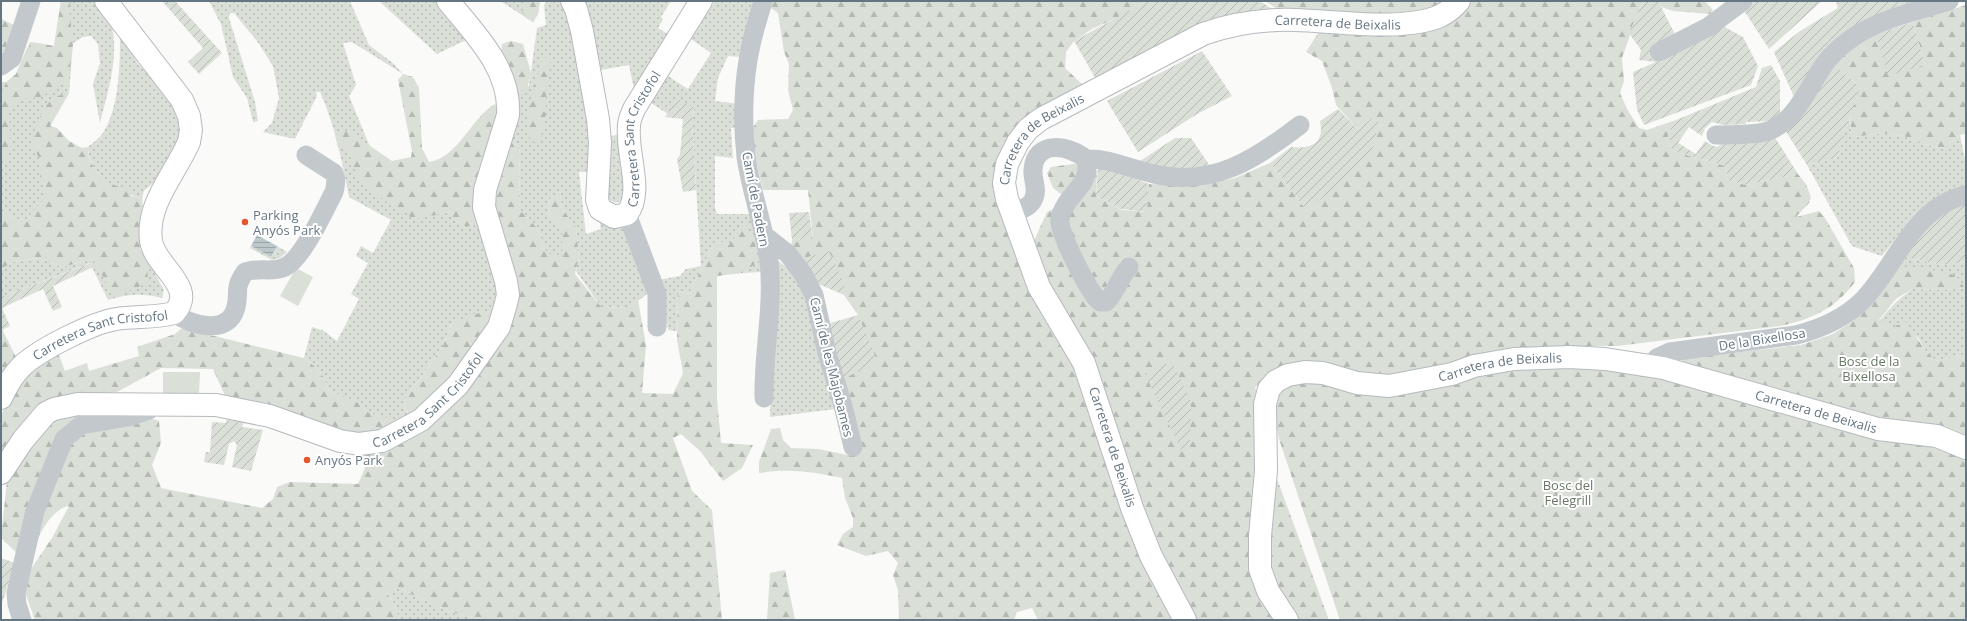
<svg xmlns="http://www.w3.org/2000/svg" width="1967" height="621" viewBox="0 0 1967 621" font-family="'Open Sans',sans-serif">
<defs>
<pattern id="grass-dots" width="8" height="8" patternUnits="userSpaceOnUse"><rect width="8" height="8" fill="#dadfd7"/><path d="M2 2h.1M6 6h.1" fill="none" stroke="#b4b9b4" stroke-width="1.8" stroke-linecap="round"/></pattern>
<pattern id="forest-firs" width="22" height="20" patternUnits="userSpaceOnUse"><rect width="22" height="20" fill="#dadfd7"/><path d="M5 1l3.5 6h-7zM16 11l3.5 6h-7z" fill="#b4b9b4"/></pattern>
<pattern id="garden-furrows" width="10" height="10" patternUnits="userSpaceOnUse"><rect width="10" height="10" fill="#dadfd7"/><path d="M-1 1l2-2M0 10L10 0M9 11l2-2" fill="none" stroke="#b4b9b4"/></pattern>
<pattern id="water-rules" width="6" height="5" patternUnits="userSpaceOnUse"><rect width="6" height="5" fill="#bbc7cb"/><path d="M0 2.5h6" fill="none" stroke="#9ca6aa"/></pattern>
</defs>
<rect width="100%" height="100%" fill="#fafaf8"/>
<path fill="url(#grass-dots)" d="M 61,1 L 98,1 C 102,7 109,15 111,22 C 120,56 108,90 100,123 L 93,84 L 100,63 L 98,44 L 91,36 L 83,37 L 73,43 L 69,93 L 50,126 L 55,180 L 44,202 L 28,217 L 25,223 L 1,211 L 1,85 L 3,82 L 6,82 L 16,74 L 30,42 L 54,46 Z
M 209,1 L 350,1 L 369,45 L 394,64 L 403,74 L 352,42 L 343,43 L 356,85 L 349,96 L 373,154 L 432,215 L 449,212 L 455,220 L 466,227 L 479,224 L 499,294 L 494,312 L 452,323 L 443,346 L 403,402 L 409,416 L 400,423 L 367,412 L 356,401 L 329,391 C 324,373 318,369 304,358 L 312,327 L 324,331 L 337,341 L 359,299 L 351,294 L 368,263 L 356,256 L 361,246 L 373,253 L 391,220 L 349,197 C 342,162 335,125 320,92 L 316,92 L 317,96 L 295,139 L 263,132 L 272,123 L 279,98 L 273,66 L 257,41 L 234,13 L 230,13 L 229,18 L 255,102 L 258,121 L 253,122 L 247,98 L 233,77 L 221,24 Z
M 379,1 L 439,1 L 466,40 L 437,54 Z
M 500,1 L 540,1 L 538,14 L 533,22 Z
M 547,1 L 565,1 L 591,127 L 592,172 L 579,172 L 586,234 L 601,229 L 599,217 L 623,222 L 648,287 L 646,295 L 629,307 L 602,308 L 576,271 L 579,257 L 576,228 L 562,208 L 560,192 L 550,198 L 548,213 L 562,229 L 563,253 L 554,257 L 546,252 L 538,229 L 520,210 L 519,146 L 508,141 L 514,89 L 529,86 L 537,28 L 546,25 L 544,5 Z
M 582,1 L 671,1 L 661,17 L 663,19 L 658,28 L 671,36 L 635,94 L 629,65 L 601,70 L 591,26 Z
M 715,1 L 753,1 L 741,57 L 728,56 L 718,78 L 715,101 L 739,104 L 740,127 L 731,128 L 733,158 L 715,156 L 715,208 L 717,214 L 753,214 L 760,244 L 761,272 L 743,273 L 758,262 L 746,225 L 728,245 L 716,240 L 689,294 L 678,291 L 677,331 L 668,330 L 658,280 L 680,276 L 686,269 L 701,266 L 692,120 L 694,110 L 678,98 L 668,114 L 651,103 L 668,76 L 688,89 L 711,53 L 691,39 Z
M 120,33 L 138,64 L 173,101 L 184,134 L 160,177 L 144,191 L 142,198 C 130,196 131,194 123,188 C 120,186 116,186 113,185 C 99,178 88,163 88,147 C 92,143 97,140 100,137 C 120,112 120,63 120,33 Z
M 1849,120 L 1851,130 L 1856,137 L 1881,133 L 1904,136 L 1922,144 L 1944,148 L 1960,135 L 1966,164 L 1966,186 L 1928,204 L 1915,214 L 1882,256 L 1852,246 L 1807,165 L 1837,158 Z
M 622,134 L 624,195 L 622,200 L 616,203 L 607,199 L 611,136 Z
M 251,246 L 271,257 L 277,246 L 287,252 L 280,258 L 272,260 L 250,248 Z
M 1900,256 L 1943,265 L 1966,262 L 1966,354 L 1936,361 L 1925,350 L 1918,337 L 1879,321 L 1896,302 L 1912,289 L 1947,290 L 1965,288 L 1955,275 L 1902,269 L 1864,310 Z
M 38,258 L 62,267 L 93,259 L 108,285 L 147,259 L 164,290 L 162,298 C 141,293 129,294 108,300 L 90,263 L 1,297 L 1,269 L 13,262 Z
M 775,258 L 793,273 L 807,299 L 836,409 L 770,417 Z
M 398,588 L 448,611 L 480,620 L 399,620 L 395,605 L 387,592 Z"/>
<path fill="url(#forest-firs)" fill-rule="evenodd" d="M 61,1 L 71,1 L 69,8 L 73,43 L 68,87 L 60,84 L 41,97 L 24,99 L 9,110 L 11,147 L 6,161 L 1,160 L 1,93 L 6,83 L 16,74 L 27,48 L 38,43 L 54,46 Z
M 529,1 L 540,1 L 538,14 L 533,22 L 526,18 L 522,12 L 526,2 Z
M 769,1 L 1146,1 L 1134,10 L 1092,29 L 1074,41 L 1066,52 L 1065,68 L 1084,86 L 998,167 L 1074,364 L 1177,620 L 1038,620 L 1032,608 L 1017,612 L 1014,620 L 899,620 L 898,590 L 893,575 L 898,563 L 888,551 L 866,556 L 837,545 L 843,534 L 853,527 L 853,518 L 845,498 L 842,478 C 815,472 787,468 759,473 L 759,462 L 771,429 L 780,428 L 783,440 L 791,448 L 818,449 L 848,455 L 841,380 L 858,315 L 844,295 L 844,283 L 800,259 L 791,247 L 792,240 L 813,238 L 808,190 L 763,190 L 754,153 L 752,129 L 758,120 L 788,119 L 793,110 L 788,90 L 789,64 L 784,52 L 778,13 L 768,6 Z
M 1265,1 L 1446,1 C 1417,27 1318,13 1279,10 Z
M 1468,1 L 1646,1 L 1640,7 L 1622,58 L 1624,81 L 1620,93 L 1627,109 L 1639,128 L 1647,130 L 1676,120 L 1668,134 L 1672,151 L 1726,166 L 1727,180 L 1746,185 L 1798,174 L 1806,184 L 1811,197 L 1809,203 L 1796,217 L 1819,211 L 1825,218 L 1854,268 L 1855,282 C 1835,309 1812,319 1780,326 L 1617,346 L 1542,346 L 1504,351 L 1416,372 L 1376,375 L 1272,373 L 1255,387 L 1259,402 L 1252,534 L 1281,620 L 1194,620 L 1175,590 L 1052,299 L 1036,255 L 1034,241 L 1047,212 L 1059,206 L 1061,194 L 1053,188 L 1047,173 L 1051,167 L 1081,163 L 1097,170 L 1096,196 L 1122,210 L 1146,212 L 1149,184 L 1201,186 L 1235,178 L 1270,163 L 1307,211 L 1372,118 L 1358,129 L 1336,105 L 1332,88 L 1322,61 L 1306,52 L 1322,27 L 1408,28 ZM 1118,258 L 1135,274 L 1130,280 L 1093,303 L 1104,293 L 1121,261 Z
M 1658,1 L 1705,1 L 1713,10 L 1710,14 L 1673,11 L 1661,7 Z
M 1966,5 L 1966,134 L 1960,135 L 1944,148 L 1922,144 L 1904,136 L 1881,133 L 1855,137 C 1844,121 1854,104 1860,87 L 1834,64 L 1851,47 L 1876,34 L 1925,65 L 1913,22 Z
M 1,19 L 14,25 L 4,56 L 1,58 Z
M 511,41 L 523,44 L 531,73 L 527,90 L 520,91 L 514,89 L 501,54 L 502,44 Z
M 548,57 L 551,59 L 547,85 L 545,125 L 540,140 L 531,143 C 525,108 533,92 542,59 Z
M 403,74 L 413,77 L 419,88 L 422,148 L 429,162 C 459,157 470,119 495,104 L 508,141 L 519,146 L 520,210 L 538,229 L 546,252 L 554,256 L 562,253 L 562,229 L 548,213 L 550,198 L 560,192 L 562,208 L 576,228 L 579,257 L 575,274 L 602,308 L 629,307 L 638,300 L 646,345 L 642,393 L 673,394 L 683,373 L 677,340 L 678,291 L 689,294 L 716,240 L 728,245 L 746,225 L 755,243 L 758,262 L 743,273 L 717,276 L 717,399 L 721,443 L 753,445 L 742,468 L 723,481 L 700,451 L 681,434 L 673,438 L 692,491 L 712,510 L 722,620 L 480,620 L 448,611 L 398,588 L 387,593 L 395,605 L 399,620 L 35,620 L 26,595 L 27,575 L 52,538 L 69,506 C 51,509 40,534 32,550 L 19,555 L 1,538 L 7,480 L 44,429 L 51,422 L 77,410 L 129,410 L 159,421 L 161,443 L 152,465 L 161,488 L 262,508 L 273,499 L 277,487 L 290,482 L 358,484 L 365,468 L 351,433 L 328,427 L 267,403 L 226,398 L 213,369 L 161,368 L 117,392 L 78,398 L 1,461 L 1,417 L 9,395 L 27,372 L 58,353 L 65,371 L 87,363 L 89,371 L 139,356 L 137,347 L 175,334 L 182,328 L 304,358 C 318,369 324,373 329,391 L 356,401 L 367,412 L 400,422 L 409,415 L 403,402 L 443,346 L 452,323 L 473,314 L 494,312 L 499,294 L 479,224 L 466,227 L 455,220 L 449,212 L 413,220 L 406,212 L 397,211 L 358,178 L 348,151 L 338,147 L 335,135 L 341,129 L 351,133 L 392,161 L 411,157 L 412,151 L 398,80 Z
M 69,93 L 50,126 L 57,128 L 69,141 L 82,148 L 88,147 C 87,167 107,188 127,187 L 131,196 L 142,198 L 143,208 L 140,249 L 147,259 L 148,283 L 118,295 L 108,286 L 93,259 L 62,267 L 38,258 L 13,262 L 1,269 L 1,211 L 25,223 C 30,210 43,204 49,191 L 45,192 L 40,179 L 40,159 L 31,145 C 38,123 42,96 69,93 Z
M 1918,267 L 1955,275 L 1965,288 L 1947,290 L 1912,289 L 1896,299 L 1879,320 L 1894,327 L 1906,321 L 1925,350 L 1936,361 L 1966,354 L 1966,435 L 1944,426 L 1880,421 L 1685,365 L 1681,359 L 1801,345 L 1833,334 L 1853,321 L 1902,269 Z
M 1,327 L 16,357 L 1,384 Z
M 1527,366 L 1621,368 L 1857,433 L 1936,448 L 1966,459 L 1966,620 L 1340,620 L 1279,439 C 1276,423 1271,396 1284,383 L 1488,371 Z
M 1277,479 L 1329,620 L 1297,620 L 1274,583 L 1267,560 L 1274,480 Z
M 785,570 L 795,620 L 767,620 L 770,573 Z"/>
<path fill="#dadfd7" d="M 296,268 L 313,277 L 298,306 L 280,296 Z
M 163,372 L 200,372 L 199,394 L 163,393 Z"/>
<path fill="url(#garden-furrows)" d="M 162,1 L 175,1 L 222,53 L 199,74 L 188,62 L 203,48 Z
M 1147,1 L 1260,1 L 1272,9 L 1218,18 L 1097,81 L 1074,41 Z
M 1646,1 L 1658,1 L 1676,36 L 1652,46 L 1649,53 C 1651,60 1656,62 1663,61 L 1668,57 L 1723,26 L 1743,37 L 1758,66 L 1751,85 L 1644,125 L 1637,110 L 1633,72 L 1656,62 L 1639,60 L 1641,50 L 1629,33 L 1640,7 Z
M 1754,1 L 1822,1 L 1769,49 L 1743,9 Z
M 1836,1 L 1928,1 L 1855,25 L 1794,97 L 1774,52 L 1800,31 L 1838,8 Z
M 1913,22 L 1925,65 L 1888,76 L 1876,34 Z
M 1202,51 L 1232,96 L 1197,114 L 1138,152 L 1107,101 Z
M 1834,64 L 1860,87 L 1837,158 L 1807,165 L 1785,130 Z
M 1771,65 L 1780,81 L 1780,114 L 1771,121 L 1746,122 L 1746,124 L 1723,125 L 1712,122 L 1705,128 L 1702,136 L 1689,127 L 1678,143 L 1696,154 L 1705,141 L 1711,145 L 1717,147 L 1725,142 L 1774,136 L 1798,174 L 1746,185 L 1727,180 L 1726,166 L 1672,151 L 1668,134 L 1676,120 L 1756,87 L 1762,68 Z
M 678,98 L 694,108 L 692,120 L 696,190 L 683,192 L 677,159 L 680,155 L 683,119 L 665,117 Z
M 1338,109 L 1358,129 L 1372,118 L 1379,122 L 1371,156 L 1307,211 L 1270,163 L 1291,147 C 1310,149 1325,144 1320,121 Z
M 1175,138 L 1191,138 L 1212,169 L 1194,172 L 1137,163 Z
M 1104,167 L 1149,184 L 1147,212 L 1121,209 L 1096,196 L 1098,168 Z
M 1966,201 L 1966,262 L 1943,265 L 1900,256 L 1919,229 Z
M 809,212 L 813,239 L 792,240 L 789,213 Z
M 829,251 L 844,283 L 844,295 L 814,282 L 800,259 Z
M 91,263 L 93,267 L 53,286 L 62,307 L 53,311 L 43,289 L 2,308 L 10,326 L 2,330 L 1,297 Z
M 858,315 L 878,362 L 841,380 L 827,324 Z
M 1172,361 L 1191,402 L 1190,447 L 1181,450 L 1145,374 Z
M 226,420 L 244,422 L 242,427 L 263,430 L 251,471 L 232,467 L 237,445 L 234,441 L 229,444 L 224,465 L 204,462 L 206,452 L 210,452 L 212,422 L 226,423 Z
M 1,558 L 15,563 L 1,606 Z"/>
<path fill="url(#water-rules)" d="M 257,235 L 277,246 L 271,257 L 251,246 Z"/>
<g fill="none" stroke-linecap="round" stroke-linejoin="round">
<defs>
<g id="major">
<path id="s1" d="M 572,1 L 576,9 L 582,31 L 598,119 L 600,143 L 597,200 L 600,209 L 614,217 L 627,214 C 644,191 626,154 629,126 C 629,120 632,114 634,109 L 701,1"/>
<path id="s2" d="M 1,398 C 6,387 12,376 21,367 C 38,350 92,323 116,319 C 135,316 155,318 174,313 C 198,287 155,267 151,241 C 146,204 175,174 189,142 L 191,130 L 189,116 L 182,100 L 106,1"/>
<path id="s3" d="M 1,473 L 23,440 L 46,413 L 54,409 L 78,404 L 216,405 L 270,416 L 340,441 L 359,444 L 382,441 L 421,420 L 458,385 L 499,327 L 505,307 L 508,295 L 506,281 L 484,207 L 485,190 L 508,115 C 511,69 475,34 448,1"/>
<path id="s4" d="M 1185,620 L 1151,556 L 1132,508 L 1084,363 L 1039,287 L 1007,199 L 1004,183 L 1007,164 L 1018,142 L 1028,129 L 1041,119 L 1203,34 C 1234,23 1262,19 1295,20 C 1336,21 1402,32 1440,16 C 1448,12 1454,7 1459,1"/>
<path id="s5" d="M 1287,620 L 1268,591 L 1260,569 L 1260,536 L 1266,471 L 1265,404 L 1269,389 L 1276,381 L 1288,375 L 1305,372 L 1323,373 L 1357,383 L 1389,386 L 1452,374 L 1474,366 L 1514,359 L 1569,357 L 1605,359 L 1663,368 L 1878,429 L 1937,436 L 1966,448"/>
</g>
</defs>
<use href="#major" stroke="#b5babe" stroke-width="24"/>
<path stroke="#c3c8cc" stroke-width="19" d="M 763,1 C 759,16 754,30 751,45 C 743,80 742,122 746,157 C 751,192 764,226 769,261 C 774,306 763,353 764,398
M 1659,52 L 1708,27 L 1743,1
M 1,66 L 12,58 L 31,1
M 1716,135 C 1731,134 1757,136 1771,130 C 1798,118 1809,85 1826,62 C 1832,54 1840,47 1848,41 C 1876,19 1916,12 1949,1
M 1086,159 C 1110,158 1130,169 1154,174 C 1212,188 1256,159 1300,125
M 1013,213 C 1020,210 1029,208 1033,200 C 1039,189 1032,181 1033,170 C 1035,139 1069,145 1086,159 C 1092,185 1070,191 1062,212 C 1061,215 1059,220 1060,223 C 1062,238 1089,293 1100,302 L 1106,302 C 1116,293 1119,278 1129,267
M 627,214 L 657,294 L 657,327
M 764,235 L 788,254 L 803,274 L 814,295 L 827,353 L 843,406 L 853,447
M 174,313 C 190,325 229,337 236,307 C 240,291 233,290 245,272 C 258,267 273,273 285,267 C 303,258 324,211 334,192 C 336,185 337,179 334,173 L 306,155
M 1650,365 L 1657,358 L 1670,352 L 1796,335 C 1820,329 1843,319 1861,302 C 1897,266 1911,208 1966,195
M 22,620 L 17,604 L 16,593 L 19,580 L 35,511 L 64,439 L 81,425 L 128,417 L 149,410 L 154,404"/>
<use href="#major" stroke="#fff" stroke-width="22"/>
</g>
<g fill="#e4572e" stroke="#fff" stroke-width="1.5">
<circle cx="245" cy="222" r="4"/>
<circle cx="307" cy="460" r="4"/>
</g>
<g text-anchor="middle" stroke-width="4" stroke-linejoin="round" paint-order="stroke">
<g font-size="13" fill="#657683" stroke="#fff">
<text dy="5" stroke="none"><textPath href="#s4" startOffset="871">Carretera de Beixalis</textPath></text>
<text dy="5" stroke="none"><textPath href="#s1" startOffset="321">Carretera Sant Cristofol</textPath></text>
<text dy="5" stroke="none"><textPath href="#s4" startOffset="536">Carretera de Beixalis</textPath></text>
<text transform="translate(756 199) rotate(79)" y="5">Camí de Padern</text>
<text dy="5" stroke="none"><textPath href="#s2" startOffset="125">Carretera Sant Cristofol</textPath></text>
<text transform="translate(1762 339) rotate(-9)" y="5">De la Bixellosa</text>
<text transform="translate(832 367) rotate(76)" y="5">Camí de les Majobames</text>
<text dy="5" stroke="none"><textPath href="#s5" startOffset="479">Carretera de Beixalis</textPath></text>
<text dy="5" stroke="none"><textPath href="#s3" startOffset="480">Carretera Sant Cristofol</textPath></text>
<text dy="5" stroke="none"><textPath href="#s5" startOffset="803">Carretera de Beixalis</textPath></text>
<text transform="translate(1113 447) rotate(72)" y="5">Carretera de Beixalis</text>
</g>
<g font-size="13" fill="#657683" stroke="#fff" text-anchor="start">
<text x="253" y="220">Parking<tspan x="253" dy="15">Anyós Park</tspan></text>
<text x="315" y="465">Anyós Park</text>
</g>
<g font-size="13" fill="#687a64" stroke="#fff">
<text x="1869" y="366">Bosc de la<tspan x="1869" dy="15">Bixellosa</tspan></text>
<text x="1568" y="490">Bosc del<tspan x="1568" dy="15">Felegrill</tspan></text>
</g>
</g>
<rect width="1967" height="621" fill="none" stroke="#657683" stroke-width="4"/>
</svg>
